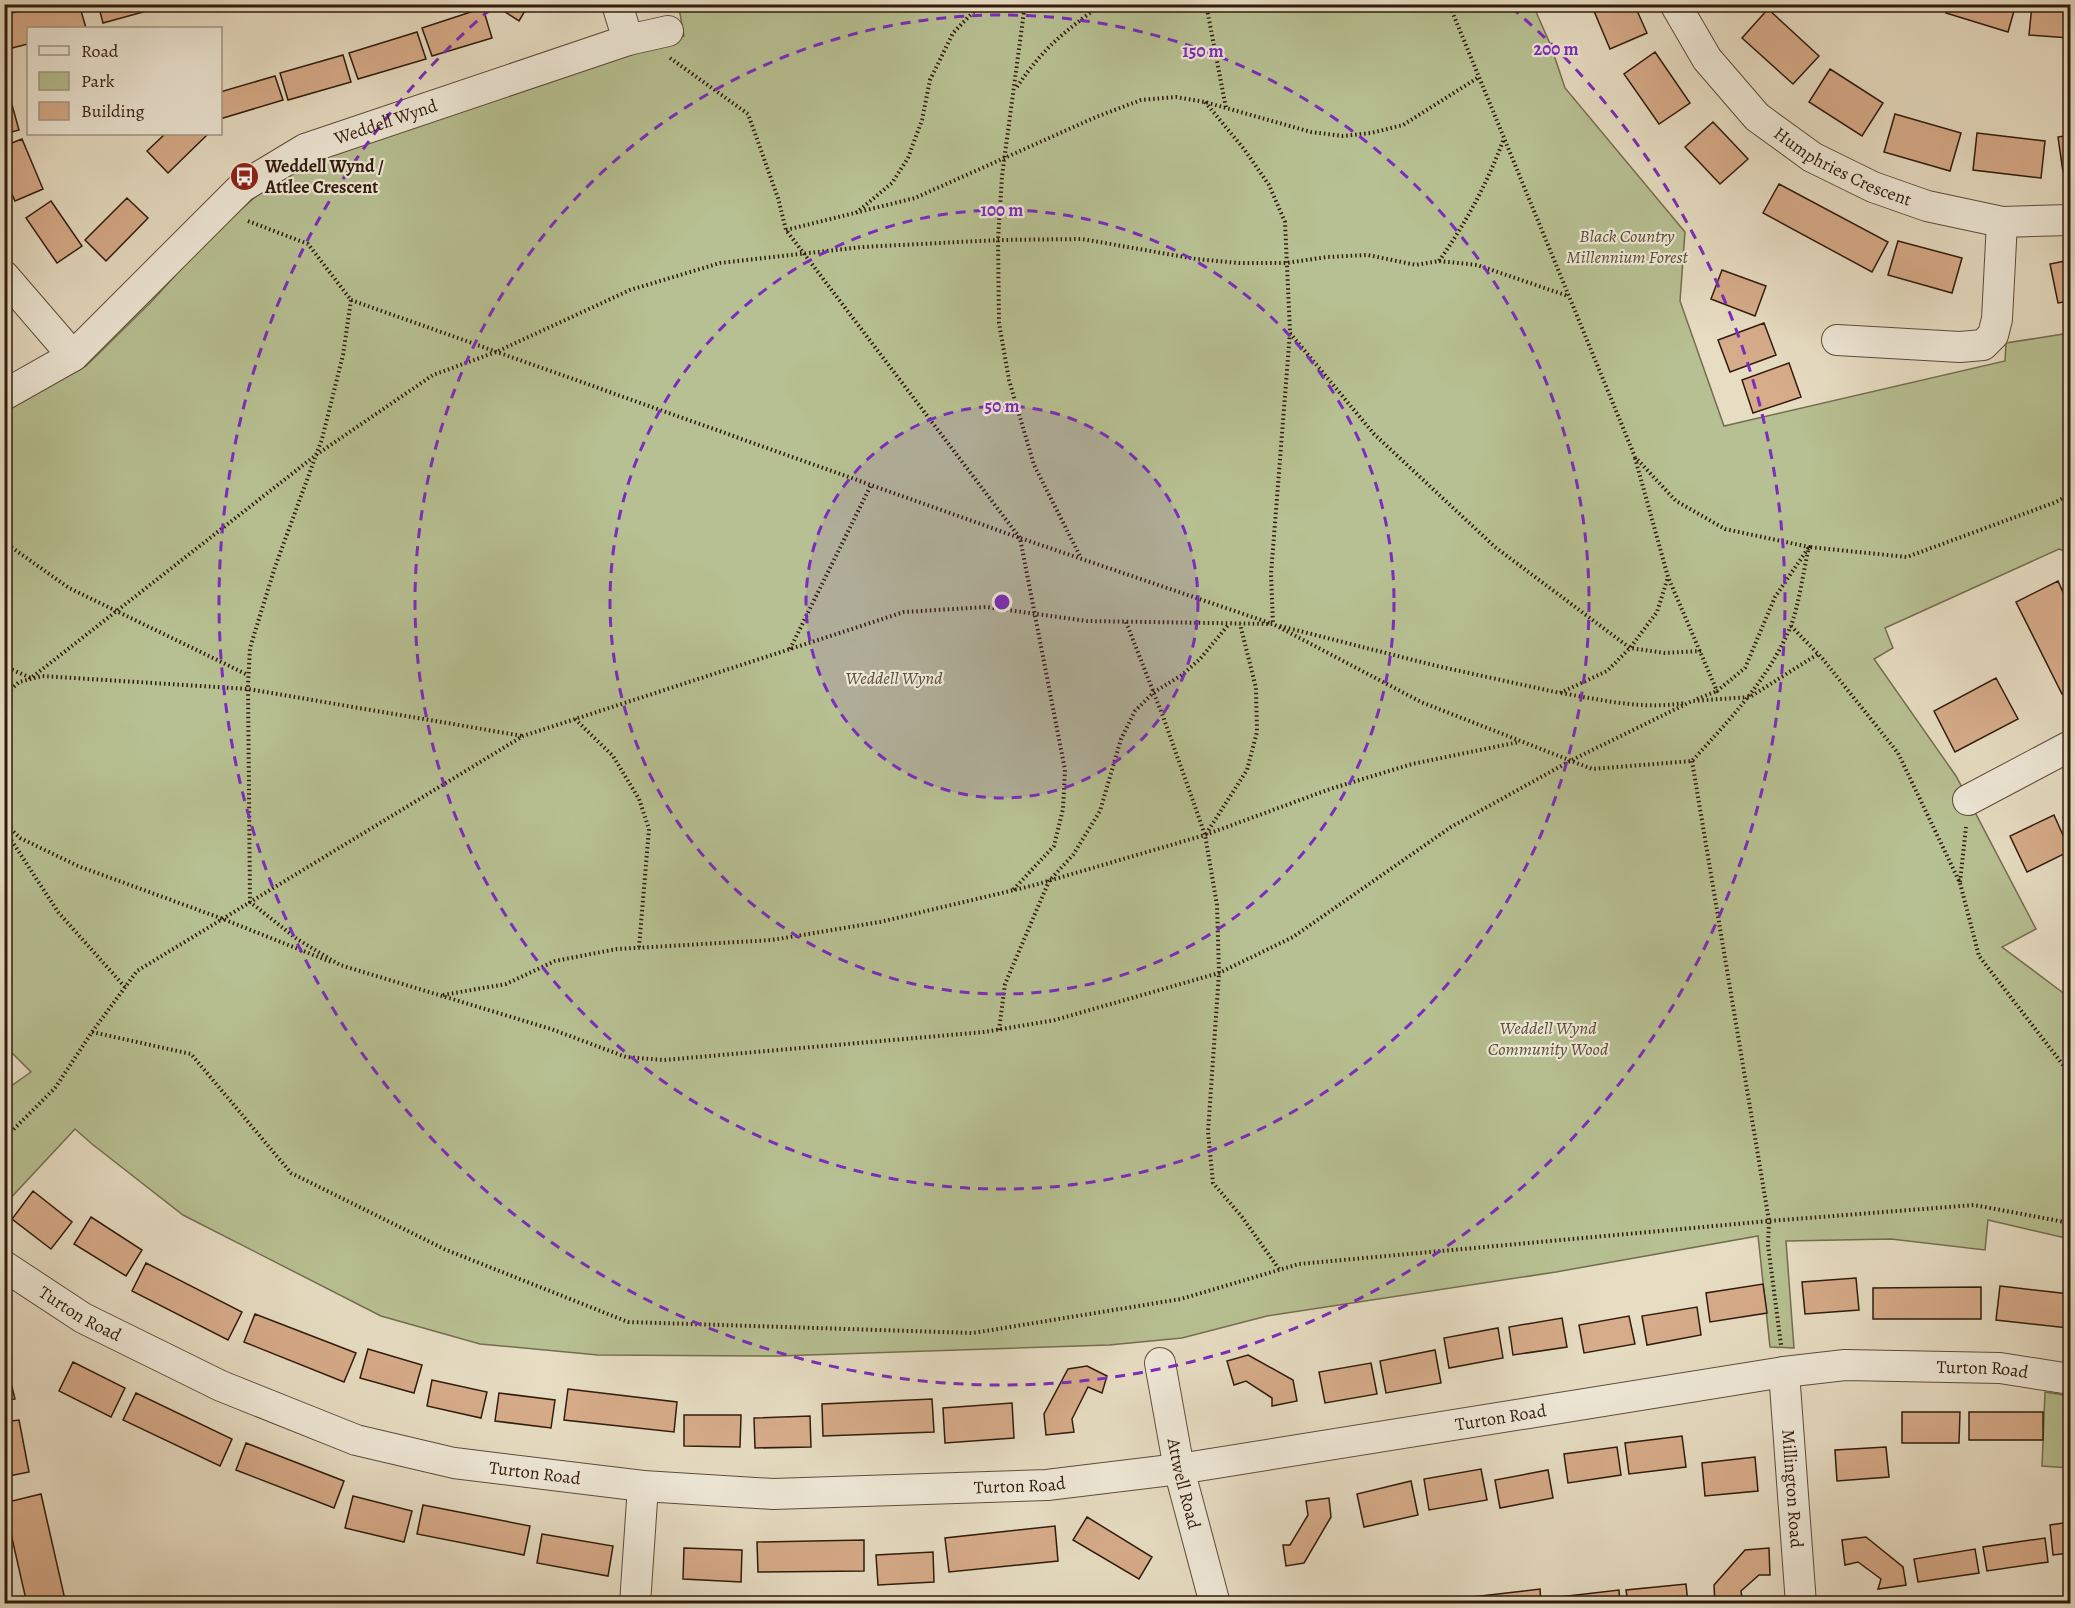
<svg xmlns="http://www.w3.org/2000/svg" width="2075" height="1608" viewBox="0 0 2075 1608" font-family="Alegreya,serif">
<rect width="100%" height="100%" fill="#e7ddc3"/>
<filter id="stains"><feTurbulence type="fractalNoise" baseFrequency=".00333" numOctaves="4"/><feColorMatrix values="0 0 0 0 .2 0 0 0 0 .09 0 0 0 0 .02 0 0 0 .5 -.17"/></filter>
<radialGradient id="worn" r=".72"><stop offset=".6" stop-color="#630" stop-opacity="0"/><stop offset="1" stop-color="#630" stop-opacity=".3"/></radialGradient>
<path fill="#b7c092" stroke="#746e50" stroke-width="1.5" d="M 685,5 L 1533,5 L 1551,46 L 1565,88 L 1685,232 L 1680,301 L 1724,426 L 2005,361 L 2006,343 L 2070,333 L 2070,553 L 2059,549 L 1885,628 L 1893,648 L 1874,659 L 1956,776 L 2036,929 L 2002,947 L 2070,998 L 2070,1239 L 1988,1220 L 1985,1250 L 1891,1239 L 1786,1241 L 1794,1348 L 1770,1347 L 1758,1236 L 1556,1272 L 1267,1316 L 1182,1338 L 1109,1345 L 778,1356 L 598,1355 L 480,1344 L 381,1316 L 183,1215 L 92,1144 L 75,1129 L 5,1204 L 4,1091 L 31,1072 L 4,1045 L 5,409 L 86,366 L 151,302 L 214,233 L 278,177 L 352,144 L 684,36 L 679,8 Z
M 2045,1392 L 2070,1396 L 2070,1468 L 2042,1466 Z"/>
<path fill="#d7ac8a" stroke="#311c0d" stroke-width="1.5" d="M 45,4 L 79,4 L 86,28 L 28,28 L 28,44 L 12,48 L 4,15 Z
M 98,4 L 153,4 L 154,9 L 103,23 Z
M 493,4 L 529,4 L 519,21 Z
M 1591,4 L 1634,4 L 1647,33 L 1610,49 Z
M 1922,4 L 1941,4 L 1938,11 Z
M 1949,4 L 2016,4 L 2008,32 L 1946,13 Z
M 2032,5 L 2070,8 L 2070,38 L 2029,35 Z
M 483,8 L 492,38 L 432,56 L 422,28 Z
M 1768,9 L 1819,56 L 1793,84 L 1742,38 Z
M 417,32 L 426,59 L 358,79 L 349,53 Z
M 1655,52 L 1690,103 L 1659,124 L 1624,74 Z
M 343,55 L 351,82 L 288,100 L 280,73 Z
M 1830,69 L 1883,103 L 1862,136 L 1809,102 Z
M 4,76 L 19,130 L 4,134 Z
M 275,76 L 283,100 L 220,119 L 220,92 Z
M 1895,114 L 1961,133 L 1950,171 L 1884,152 Z
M 1713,122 L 1748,159 L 1720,184 L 1685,147 Z
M 1977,133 L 2045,141 L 2041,178 L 1973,170 Z
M 165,134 L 208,134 L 168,173 L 147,151 Z
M 2070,135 L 2070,171 L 2063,172 L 2058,137 Z
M 22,139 L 43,189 L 15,201 L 4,177 L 4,146 Z
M 1779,184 L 1888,242 L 1872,272 L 1763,213 Z
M 127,198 L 148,218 L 106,261 L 85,240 Z
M 51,201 L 82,246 L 57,263 L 26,218 Z
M 1898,241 L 1962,258 L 1952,293 L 1888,275 Z
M 2070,260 L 2070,301 L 2058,303 L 2050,264 Z
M 1722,270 L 1766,286 L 1755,316 L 1711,299 Z
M 1764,323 L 1776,355 L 1730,372 L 1718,340 Z
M 1789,363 L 1801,397 L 1753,413 L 1742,380 Z
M 2058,581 L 2070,608 L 2070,690 L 2062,694 L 2016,602 Z
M 1996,678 L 2018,719 L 1955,752 L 1934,711 Z
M 2070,813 L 2070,833 L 2063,817 Z
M 2054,815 L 2070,851 L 2027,872 L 2010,836 Z
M 33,1191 L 72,1222 L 51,1249 L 12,1219 Z
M 91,1217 L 142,1250 L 126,1276 L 74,1244 Z
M 146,1263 L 242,1312 L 228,1340 L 132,1291 Z
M 1856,1278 L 1859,1310 L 1805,1314 L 1802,1282 Z
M 1763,1284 L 1767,1313 L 1710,1322 L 1706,1293 Z
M 2000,1286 L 2070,1294 L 2068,1328 L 1996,1320 Z
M 1981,1287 L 1981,1319 L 1873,1319 L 1873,1288 Z
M 1697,1307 L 1701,1335 L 1647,1345 L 1642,1316 Z
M 255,1314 L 356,1353 L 344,1382 L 244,1342 Z
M 1629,1316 L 1635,1344 L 1584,1353 L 1579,1325 Z
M 1562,1318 L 1567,1347 L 1513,1355 L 1509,1327 Z
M 1498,1328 L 1503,1358 L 1449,1368 L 1444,1338 Z
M 368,1349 L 422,1365 L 414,1393 L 360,1378 Z
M 1435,1350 L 1441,1383 L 1386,1393 L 1380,1361 Z
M 4,1355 L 15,1399 L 4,1401 Z
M 1248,1355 L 1293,1380 L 1297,1401 L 1272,1406 L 1272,1398 L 1246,1381 L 1234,1385 L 1227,1361 Z
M 73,1362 L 125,1388 L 111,1417 L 59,1391 Z
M 1371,1363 L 1377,1394 L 1325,1403 L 1319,1372 Z
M 1087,1366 L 1107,1376 L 1102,1393 L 1088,1387 L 1072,1419 L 1074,1432 L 1046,1435 L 1044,1414 L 1068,1369 Z
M 432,1380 L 487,1392 L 481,1418 L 427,1406 Z
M 568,1389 L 677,1402 L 674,1432 L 564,1420 Z
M 136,1393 L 232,1439 L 220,1466 L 123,1420 Z
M 499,1393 L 555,1400 L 551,1428 L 495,1421 Z
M 932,1399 L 934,1432 L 823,1436 L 822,1404 Z
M 1012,1403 L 1014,1438 L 945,1443 L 943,1408 Z
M 1902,1412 L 1960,1412 L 1959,1443 L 1902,1443 Z
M 1969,1412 L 2043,1412 L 2043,1440 L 1969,1440 Z
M 684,1415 L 741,1415 L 740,1447 L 684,1446 Z
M 810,1416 L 811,1447 L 755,1448 L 754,1418 Z
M 19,1420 L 29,1472 L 4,1477 L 4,1422 Z
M 1682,1436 L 1686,1467 L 1629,1474 L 1625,1443 Z
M 246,1443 L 344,1481 L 334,1508 L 236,1470 Z
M 1617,1447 L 1621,1475 L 1568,1483 L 1564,1454 Z
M 1886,1447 L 1889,1477 L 1837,1481 L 1835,1450 Z
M 1755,1457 L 1758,1491 L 1705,1496 L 1702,1463 Z
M 1481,1469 L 1487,1500 L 1429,1510 L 1424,1479 Z
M 1548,1470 L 1553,1498 L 1500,1508 L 1495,1480 Z
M 1411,1481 L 1418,1515 L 1364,1527 L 1357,1494 Z
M 41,1494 L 66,1604 L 27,1604 L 4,1503 Z
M 353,1496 L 412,1511 L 404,1542 L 345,1528 Z
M 1329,1498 L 1331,1517 L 1304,1563 L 1286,1566 L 1283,1545 L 1290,1545 L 1308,1515 L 1306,1501 Z
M 423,1505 L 530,1526 L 524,1555 L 417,1534 Z
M 1087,1517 L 1152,1557 L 1139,1579 L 1073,1540 Z
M 2070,1522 L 2070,1553 L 2053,1555 L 2050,1525 Z
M 1055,1526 L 1058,1561 L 949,1572 L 945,1538 Z
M 542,1534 L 613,1546 L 608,1576 L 537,1563 Z
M 1866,1537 L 1903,1567 L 1906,1585 L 1878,1589 L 1881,1579 L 1858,1562 L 1845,1565 L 1842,1540 Z
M 2045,1538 L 2048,1562 L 1987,1571 L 1983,1547 Z
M 864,1540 L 864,1571 L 758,1572 L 757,1542 Z
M 684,1548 L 742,1550 L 741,1582 L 683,1579 Z
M 1769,1548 L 1770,1575 L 1759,1575 L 1741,1591 L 1743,1604 L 1715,1604 L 1714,1585 L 1745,1550 Z
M 1975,1549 L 1979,1573 L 1918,1582 L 1914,1559 Z
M 933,1552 L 934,1582 L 878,1585 L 876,1555 Z
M 1686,1584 L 1688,1604 L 1628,1604 L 1626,1590 Z
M 1540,1589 L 1541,1604 L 1454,1604 L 1455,1599 Z
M 1619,1590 L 1620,1604 L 1551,1604 L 1551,1598 Z"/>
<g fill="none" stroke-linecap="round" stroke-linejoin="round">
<defs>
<g id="minor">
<path d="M 617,4 L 628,40"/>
<path id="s1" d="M 1675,4 L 1707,59 L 1757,117 L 1812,157 L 1873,187 L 1927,206 L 2002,222 L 2070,220"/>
<path d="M 4,276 L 73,356"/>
<path d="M 1837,340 L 1960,347 L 1983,345 L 1993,335 L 1997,319 L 2002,222"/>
<path id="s2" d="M 4,395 L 73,356 L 242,187 L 305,149 L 628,40 L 668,31"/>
<path d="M 1968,800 L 2070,746"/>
<path id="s3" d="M 4,1266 L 83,1318 L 221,1386 L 356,1440 L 454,1463 L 643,1486 L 773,1494 L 1047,1485 L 1179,1469 L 1784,1372 L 1845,1365 L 2000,1368 L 2070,1379"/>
<path id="s4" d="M 1160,1363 L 1179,1469 L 1215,1604"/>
<path id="s5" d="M 1784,1372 L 1801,1604"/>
<path d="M 635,1604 L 643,1486"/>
</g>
</defs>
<use href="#minor" stroke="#5e4c3a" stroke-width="32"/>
<path stroke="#311c0d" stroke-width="4" stroke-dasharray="1.5 3" stroke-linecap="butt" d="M 1025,4 L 1002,176 L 998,240 L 999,323 L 1009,380 L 1034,465 L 1081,558
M 1206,4 L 1226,108
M 687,10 L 734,4
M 670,58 L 748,114 L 778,198 L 786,230 L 1020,538 L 1065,770 L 1063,809 L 1054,846 L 1012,891
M 1017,87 C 1043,48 1064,32 1102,4
M 1205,102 L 1244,149 L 1269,185 L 1285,222 L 1290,332 L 1271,574 L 1273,624
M 856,213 L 892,183 L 908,158 L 922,120 L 930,80 L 953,33 L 981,4
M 248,221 L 308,244 L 351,300 L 343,355 L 322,439 L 275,567 L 250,648 L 248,684 L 250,902 L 297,939 L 340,965 L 551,1029 L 626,1057 L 664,1060 L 984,1032 L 1055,1020 L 1219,973 L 1293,937 L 1451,827 L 1570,761 L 1692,701 L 1750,697 L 1818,654
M 786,230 L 915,198 L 1096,117 L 1141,100 L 1176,97 L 1205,102 L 1311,132 L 1343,136 L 1371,133 L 1403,125 L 1479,77
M 1439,261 C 1466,223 1488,182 1504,138
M 351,300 L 1020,538 L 1270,623
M 1290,333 L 1374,434 L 1495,547 L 1630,648 L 1665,653 L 1701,651
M 1635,458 L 1668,577 L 1717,691 L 1745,668 L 1775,597 L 1809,547 L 1907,557 L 2056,502 L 2070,494
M 4,542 L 69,588 L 248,675
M 1126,622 L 1164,719 L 1205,835 L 1217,905 L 1219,973 L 1208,1132 L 1213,1183 L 1242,1217 L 1279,1269
M 1280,626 L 1437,666 L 1560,693 L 1607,671 L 1630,648 L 1657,612 L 1668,577
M 1791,626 L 1822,658 L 1898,753 L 1960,883 L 1979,956 L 2070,1074
M 790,649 L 871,485
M 4,666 L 31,678 L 316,455 L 433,375 L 496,352 L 630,290 L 720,263 L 862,247 L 998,240 L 1082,239 L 1196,259 L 1239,263 L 1286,263 L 1327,257 L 1368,255 L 1416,265 L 1439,261 L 1477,265 L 1568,296
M 1561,693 C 1602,700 1643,710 1684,703
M 4,696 L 19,682 L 42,676 L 248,689 L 523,736
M 1697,699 L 1717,691
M 575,719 L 613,756 L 639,799 L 649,829 L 639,947
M 1692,761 L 1769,1221 L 1768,1245 L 1781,1345
M 4,822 L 20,838 L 78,866 L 223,919 L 331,962
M 4,829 L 58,912 L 125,987
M 1206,834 L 1247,770 L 1257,732 L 1256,688 L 1240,624
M 1960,882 L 1966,827
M 443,995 L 506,984 L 555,961 L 617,949 L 772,940 L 880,922 L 1031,886 L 1205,835 L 1330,789 L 1412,764 L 1519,742
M 999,1030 L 1005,984 L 1049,881 L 1073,855 L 1100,811 L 1121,739 L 1135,711 L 1154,692 L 1182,675 L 1200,659 L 1229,624
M 92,1032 L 191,1054 L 291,1173 L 444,1249 L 628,1322 L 973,1333 L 1181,1299 L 1299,1264 L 1769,1221 L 1974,1205 L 2070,1223
M 4,1139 L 55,1088 L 92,1032 L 137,971 L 523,736 L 904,612 L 986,607 L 1087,621 L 1273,624 L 1421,702 L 1592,769 L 1692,761 C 1730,719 1767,681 1790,628 C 1799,606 1803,572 1809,547 L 1725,529 L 1676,501 L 1635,457 L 1449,4"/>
<use href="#minor" stroke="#efe9d8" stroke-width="30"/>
</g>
<circle cx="1002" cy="602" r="196" fill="#7b2cbf" fill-opacity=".12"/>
<g fill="none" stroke="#7b2cbf" stroke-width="3" stroke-dasharray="10 8">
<circle cx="1002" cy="602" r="196"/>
<circle cx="1002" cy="602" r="392"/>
<circle cx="1002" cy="602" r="587"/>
<path d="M1511 7A783 783 0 1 1 493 7"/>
</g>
<defs>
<symbol id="bus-disc" viewBox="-11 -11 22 22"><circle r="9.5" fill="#8f2418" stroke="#efe9d8"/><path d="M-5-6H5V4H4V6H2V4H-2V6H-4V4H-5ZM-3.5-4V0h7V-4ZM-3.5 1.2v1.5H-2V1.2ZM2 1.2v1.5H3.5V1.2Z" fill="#fff"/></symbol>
</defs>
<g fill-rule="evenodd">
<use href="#bus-disc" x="228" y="160" width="33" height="33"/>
</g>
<g text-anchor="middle" stroke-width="4.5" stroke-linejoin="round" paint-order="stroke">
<g font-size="18" fill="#311c0d" stroke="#efe9d8">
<text dy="6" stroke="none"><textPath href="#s2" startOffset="477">Weddell Wynd</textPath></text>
<text dy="6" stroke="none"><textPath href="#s1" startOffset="240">Humphries Crescent</textPath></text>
<text dy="6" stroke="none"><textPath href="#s3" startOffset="90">Turton Road</textPath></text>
<text dy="6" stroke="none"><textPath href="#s3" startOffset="2034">Turton Road</textPath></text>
<text dy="6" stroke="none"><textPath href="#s3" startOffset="1548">Turton Road</textPath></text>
<text dy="6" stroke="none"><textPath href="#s3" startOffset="576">Turton Road</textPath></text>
<text dy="6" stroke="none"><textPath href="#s4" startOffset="123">Attwell Road</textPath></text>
<text dy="6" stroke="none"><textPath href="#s3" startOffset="1062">Turton Road</textPath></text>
<text dy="6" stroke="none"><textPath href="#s5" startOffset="117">Millington Road</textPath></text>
</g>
<g font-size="18" font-weight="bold" fill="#311c0d" stroke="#efe9d8" text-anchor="start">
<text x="265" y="172">Weddell Wynd /<tspan x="265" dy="21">Attlee Crescent</tspan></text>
</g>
<g font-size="18" font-style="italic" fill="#594d35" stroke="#efe9d8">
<text x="1627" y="242">Black Country<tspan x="1627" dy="21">Millennium Forest</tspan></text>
<text x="894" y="684">Weddell Wynd</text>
<text x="1548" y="1034">Weddell Wynd<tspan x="1548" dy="21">Community Wood</tspan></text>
</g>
</g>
<circle cx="1002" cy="602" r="9" fill="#7b2cbf" stroke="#efe9d8" stroke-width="3"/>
<g font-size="18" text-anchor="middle" font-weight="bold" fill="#7b2cbf" stroke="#efe9d8" stroke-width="4.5" stroke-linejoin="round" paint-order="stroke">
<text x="1556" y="55">200 m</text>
<text x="1203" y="57">150 m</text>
<text x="1002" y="216">100 m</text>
<text x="1002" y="412">50 m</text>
</g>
<rect width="2075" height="1608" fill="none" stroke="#e7ddc3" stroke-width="24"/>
<rect x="6" y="6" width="2063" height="1596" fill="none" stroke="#311c0d" stroke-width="3"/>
<rect x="12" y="12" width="2051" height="1584" fill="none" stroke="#311c0d" stroke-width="1.5"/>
<rect x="27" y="27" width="195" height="108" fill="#efe9d8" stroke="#a39787" stroke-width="1.5"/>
<rect x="39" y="46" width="30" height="9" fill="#efe9d8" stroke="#a39787" stroke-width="1.5"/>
<text x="81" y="57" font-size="18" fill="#311c0d">Road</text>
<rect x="39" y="72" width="30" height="18" fill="#b7c092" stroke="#a39787" stroke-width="1.5"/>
<text x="81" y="87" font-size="18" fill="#311c0d">Park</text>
<rect x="39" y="102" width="30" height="18" fill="#d7ac8a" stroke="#a39787" stroke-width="1.5"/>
<text x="81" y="117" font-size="18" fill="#311c0d">Building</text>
<rect width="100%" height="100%" filter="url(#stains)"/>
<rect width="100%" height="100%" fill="url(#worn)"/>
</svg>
